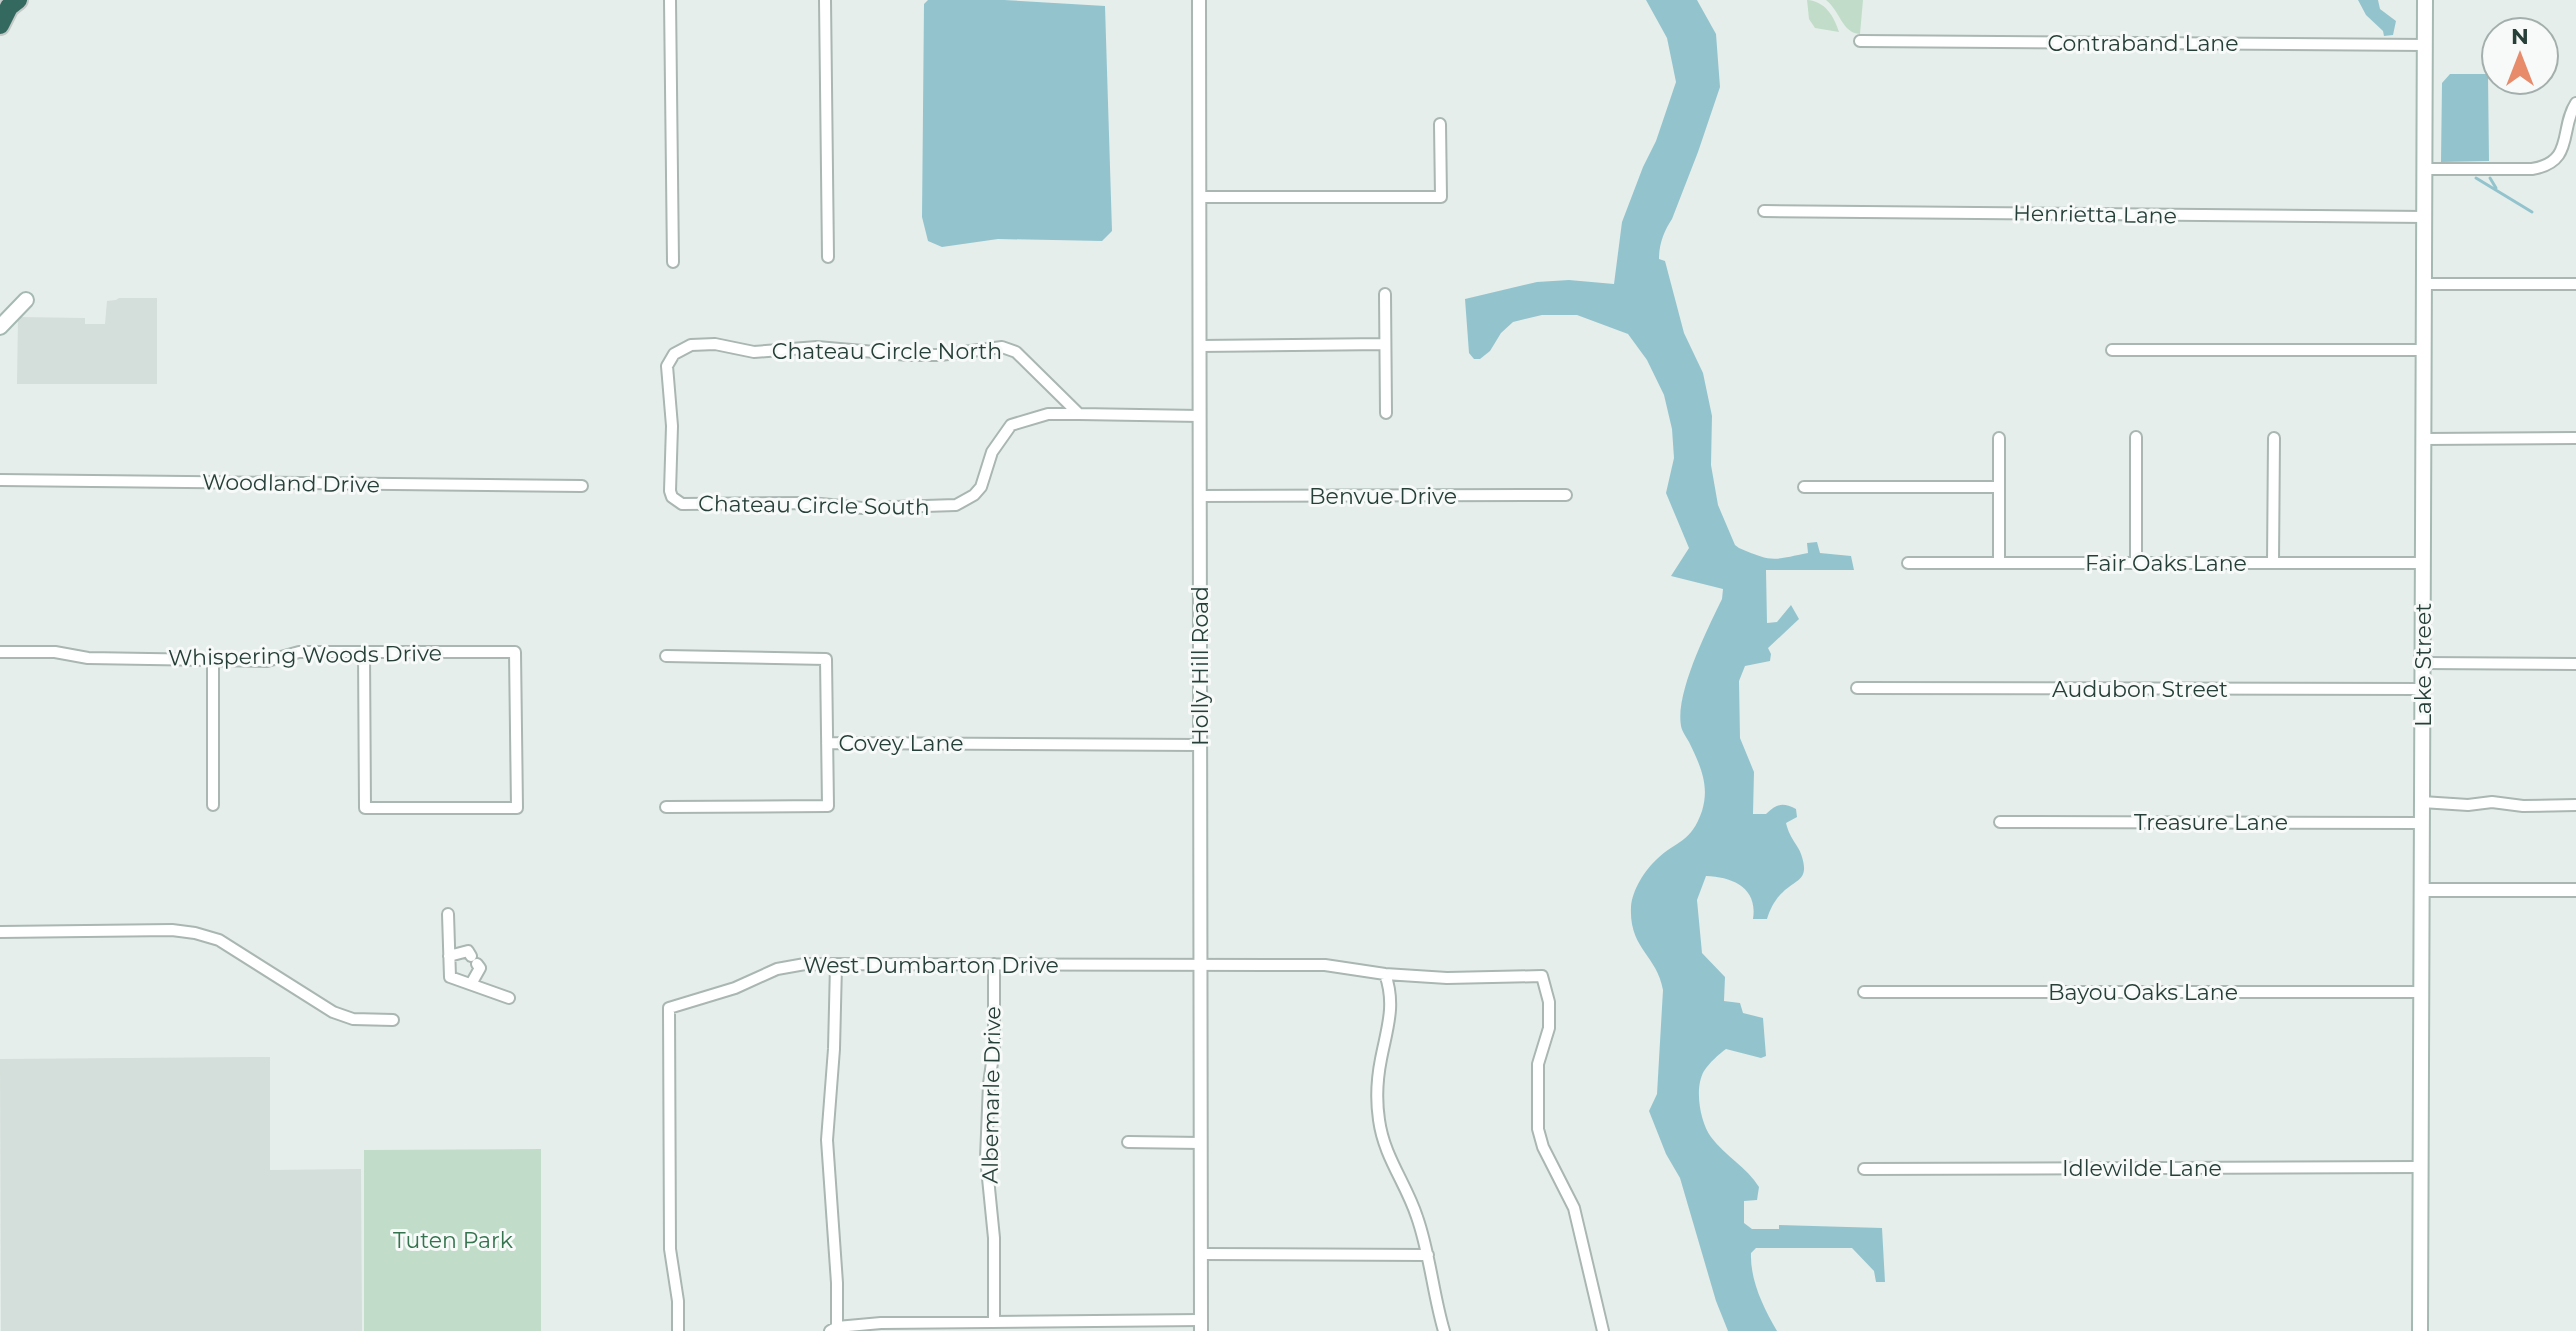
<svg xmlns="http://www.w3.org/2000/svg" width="2576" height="1331" viewBox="0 0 2576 1331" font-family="Montserrat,sans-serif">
<rect width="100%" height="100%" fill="#e6eeeb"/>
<path fill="#d4deda" d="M 119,298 L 157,298 L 157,384 L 17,384 L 18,317 L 85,318 L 85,324 L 105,324 L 107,301 L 116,300 Z
M 270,1057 L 270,1170 L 361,1169 L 362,1331 L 1,1331 L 0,1059 Z"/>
<path fill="#c1ddc9" d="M 1807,0 C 1825,1 1834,16 1839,32 L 1815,28 L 1809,19 Z
M 1826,0 L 1863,0 L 1860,34 C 1842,33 1840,11 1826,0 Z
M 541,1149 L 541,1331 L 364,1331 L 364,1150 Z"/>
<path fill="#93c4ce" d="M 928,0 L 1004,0 L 1105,6 L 1112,231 L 1102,241 L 998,239 L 942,247 L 928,241 L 922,217 L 924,4 Z
M 1646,0 L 1697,0 L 1716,34 L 1720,87 L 1698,152 L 1672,219 C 1664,231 1659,244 1659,259 L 1665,261 L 1684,333 L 1703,373 L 1712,416 L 1711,465 L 1718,505 L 1735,545 L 1739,548 C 1774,563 1772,560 1808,553 L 1807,543 L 1817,542 L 1820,553 L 1851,556 L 1854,570 L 1766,570 L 1767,623 L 1777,622 L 1791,605 L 1799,619 L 1768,648 L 1771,654 L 1770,661 L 1745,666 L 1739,681 L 1740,738 L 1754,772 L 1753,814 L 1766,814 C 1777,804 1782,802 1796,809 L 1797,817 L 1786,823 C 1790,840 1799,845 1802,857 C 1809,880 1797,879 1783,892 C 1775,899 1770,909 1767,919 L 1753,919 C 1758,888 1733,877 1706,876 L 1697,900 L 1702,953 L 1725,977 L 1724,1001 L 1740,1003 L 1743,1013 L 1763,1018 L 1766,1056 L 1761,1058 L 1726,1049 C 1719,1054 1709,1063 1704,1071 C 1694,1088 1700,1122 1711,1137 C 1725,1156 1747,1167 1759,1187 L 1757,1200 L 1744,1201 L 1744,1223 L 1752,1229 L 1779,1229 L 1779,1225 L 1882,1228 L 1885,1282 L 1876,1282 L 1874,1271 L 1852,1248 L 1756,1248 L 1751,1253 C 1750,1280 1763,1307 1777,1331 L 1728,1331 L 1716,1301 L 1680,1178 L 1666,1154 L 1649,1111 L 1657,1094 L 1663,990 C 1657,955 1629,949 1631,907 C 1632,890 1645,870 1657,859 C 1677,840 1691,843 1702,811 C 1710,785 1700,765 1689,742 C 1686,737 1682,731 1681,726 C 1675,693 1708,628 1722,599 L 1723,589 L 1671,576 L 1689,548 L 1666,493 L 1674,458 L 1672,429 L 1664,395 L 1647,360 L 1628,334 L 1577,315 L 1542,315 L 1513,322 L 1501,333 L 1490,351 L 1480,359 L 1474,359 L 1469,353 L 1465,299 L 1537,282 L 1569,280 L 1614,284 L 1622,222 L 1643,167 L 1656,141 L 1676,82 L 1667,38 Z
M 2358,0 L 2378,0 L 2380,9 L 2396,21 L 2393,35 L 2384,36 L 2383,31 L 2366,15 Z
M 2450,74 L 2488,74 L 2489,161 L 2441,162 L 2442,83 Z"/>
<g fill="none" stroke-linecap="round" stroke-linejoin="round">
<path stroke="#93c4ce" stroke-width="3" d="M 2476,178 L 2532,212
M 2490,178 L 2496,188"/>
<defs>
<path id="minor" d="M 670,0 L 673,262
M 825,0 L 828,257
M 1860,41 L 2426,45
M 2425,169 L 2532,169 C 2575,162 2559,129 2576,103
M 1200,197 L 1441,197 L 1440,124
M 1764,211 L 2426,217
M 2425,284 L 2576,284
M 1385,294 L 1386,413
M 1200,346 L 1385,344
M 2112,350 L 2425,350
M 1079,414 L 1048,414 L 1011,425 L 992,452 L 981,487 L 974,495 L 956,505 L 863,508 L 810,503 L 682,504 L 672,497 L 670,491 L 672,426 L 667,366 L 674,354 L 691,345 L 715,344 L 754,352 L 817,347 L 909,355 L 940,355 L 1002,347 L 1016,352 L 1079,414 L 1200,416
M 1999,438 L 1999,563
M 2424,439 L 2576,438
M 0,480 L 582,486
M 1804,487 L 1999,487
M 1200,496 L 1566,495
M 2136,562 L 2136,437
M 1908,563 L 2424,563
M 2273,563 L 2274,438
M 0,652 L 55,652 L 88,658 L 267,661 L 299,652 L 515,652 L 517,808 L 365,808 L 364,652
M 213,660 L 213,805
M 2423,663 L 2576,664
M 1857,688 L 2423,689
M 827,743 L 1200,745
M 2422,802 L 2468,805 L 2492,802 L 2523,806 L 2576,805
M 666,807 L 828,806 L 826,659 L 666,656
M 2000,822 L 2422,823
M 448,914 L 450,977 L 509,998
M 0,932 L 172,930 L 195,933 L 219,940 L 333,1012 L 353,1019 L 393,1020
M 449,956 L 468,951 L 471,956
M 994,964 L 994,1048 L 989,1084 L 986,1158 L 994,1238 L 994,1321
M 836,965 L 834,1049 L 827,1140 L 837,1283 L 837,1327
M 1385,974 C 1396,1005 1387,1028 1381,1059 C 1377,1079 1376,1100 1379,1120 C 1384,1157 1406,1183 1417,1217 C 1430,1254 1433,1294 1444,1331
M 471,984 L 480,968 L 477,964
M 1864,992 L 2421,992
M 1128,1142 L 1201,1143
M 1864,1169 L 2421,1167
M 1201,1254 L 1428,1255
M 678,1331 L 678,1301 L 670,1249 L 669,1008 L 735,988 L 777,969 L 805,964 L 1325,965 L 1385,974 L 1447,978 L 1542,976 L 1549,1002 L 1549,1028 L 1538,1064 L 1538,1129 L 1543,1147 L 1574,1208 L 1603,1331
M 830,1331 L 837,1327 L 881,1323 L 1201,1320"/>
<path id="tertiary" d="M 1199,0 L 1201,1331
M 2422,890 L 2576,890"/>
<path id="secondary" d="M 0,327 L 26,300
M 2420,1331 L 2425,0"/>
<path id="motorway" d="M 0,25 L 9,7 L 18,0"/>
</defs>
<use href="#minor" stroke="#a9b6b2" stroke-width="14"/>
<use href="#tertiary" stroke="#a9b6b2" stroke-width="16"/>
<use href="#secondary" stroke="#a5b9b2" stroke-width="18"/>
<use href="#motorway" stroke="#c2c9c7" stroke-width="22"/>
<use href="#minor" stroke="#fff" stroke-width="10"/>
<use href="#tertiary" stroke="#fff" stroke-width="12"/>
<use href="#secondary" stroke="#fff" stroke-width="14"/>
<use href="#motorway" stroke="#34695f" stroke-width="18"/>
</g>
<g text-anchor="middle" stroke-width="6" stroke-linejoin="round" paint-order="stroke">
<g font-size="22" fill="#263f38" stroke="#f7faf9">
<text x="2143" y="51">Contraband Lane</text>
<text transform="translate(2095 214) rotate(1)" y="8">Henrietta Lane</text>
<text x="887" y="359">Chateau Circle North</text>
<text transform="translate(291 483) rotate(1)" y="8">Woodland Drive</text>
<text x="1383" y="504">Benvue Drive</text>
<text transform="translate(814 505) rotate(1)" y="8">Chateau Circle South</text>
<text x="2166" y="571">Fair Oaks Lane</text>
<text transform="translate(305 655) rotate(-1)" y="8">Whispering Woods Drive</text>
<text transform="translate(2423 665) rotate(-90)" y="8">Lake Street</text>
<text transform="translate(1200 666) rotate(-90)" y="8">Holly Hill Road</text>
<text x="2140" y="697">Audubon Street</text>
<text x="901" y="751">Covey Lane</text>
<text x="2211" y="830">Treasure Lane</text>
<text x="931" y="973">West Dumbarton Drive</text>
<text x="2143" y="1000">Bayou Oaks Lane</text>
<text transform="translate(991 1095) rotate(-89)" y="8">Albemarle Drive</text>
<text x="2142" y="1176">Idlewilde Lane</text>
</g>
<g font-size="22" fill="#33734d" stroke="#f7faf9">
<text x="453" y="1248">Tuten Park</text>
</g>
</g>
<g transform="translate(2520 56)"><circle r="38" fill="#f7faf9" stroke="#a3afac" stroke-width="2"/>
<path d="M0-6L14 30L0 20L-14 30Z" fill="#e78b6b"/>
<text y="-12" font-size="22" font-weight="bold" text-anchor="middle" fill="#263f38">N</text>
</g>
</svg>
